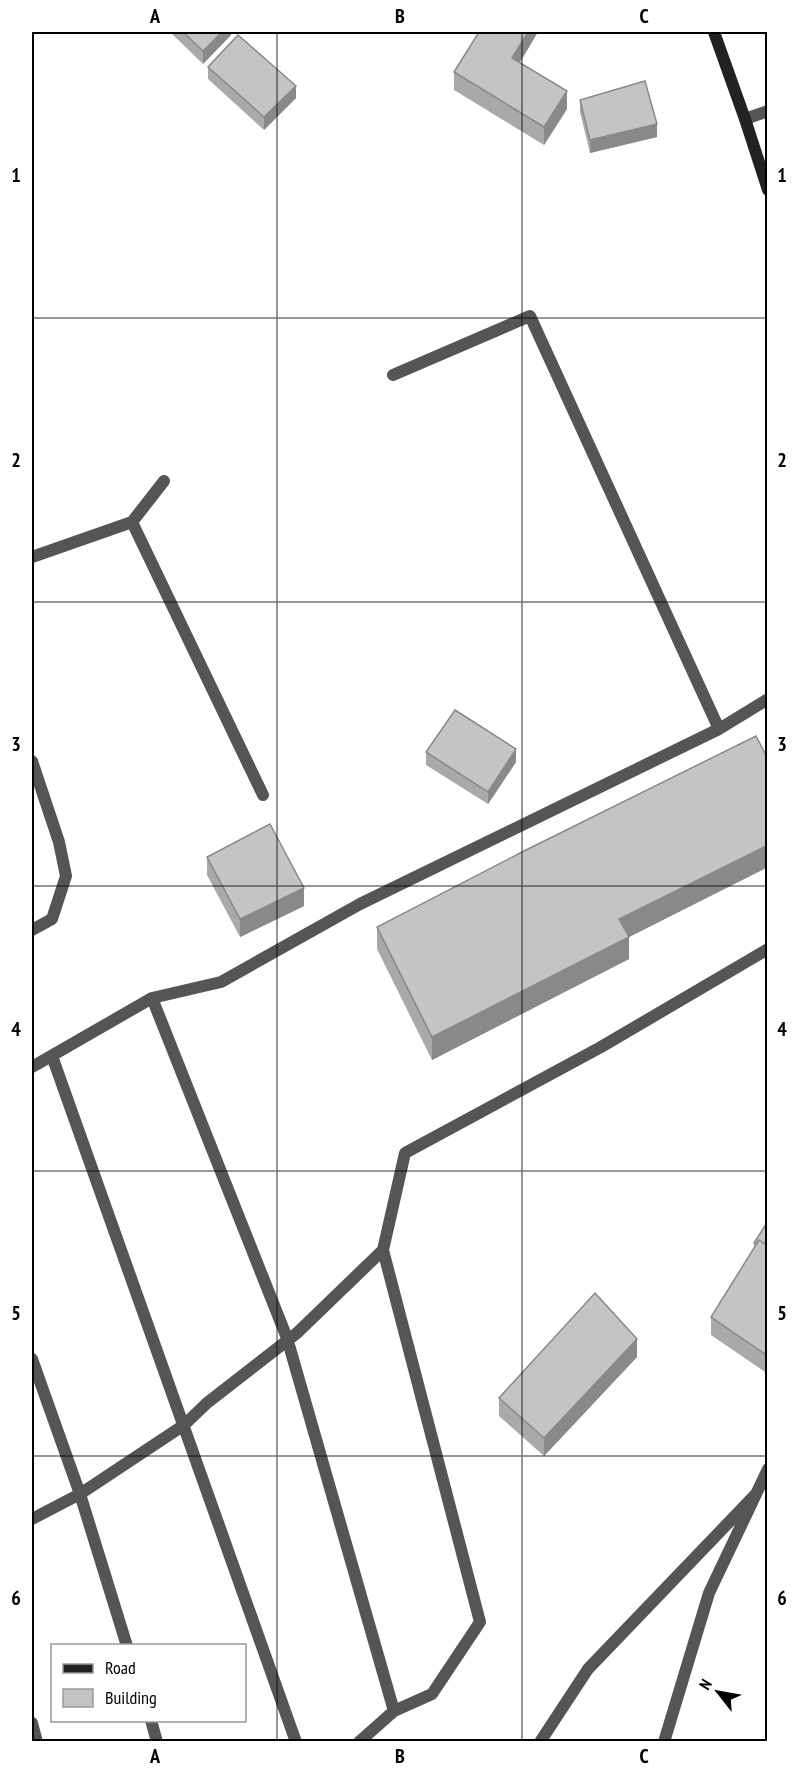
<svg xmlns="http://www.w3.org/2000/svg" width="799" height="1773" viewBox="0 0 799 1773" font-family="'PT Sans Narrow',sans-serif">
<rect width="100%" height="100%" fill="#fff"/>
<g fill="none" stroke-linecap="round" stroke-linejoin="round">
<path stroke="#555" stroke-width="12" d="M 393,375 L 530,316 L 719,729
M 132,522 L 263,795
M 32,557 L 132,522 L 164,481
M 32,761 L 59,842 L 66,876 L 52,919 L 32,930
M 152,998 L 287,1338 L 394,1711
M 52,1056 L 296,1742
M 32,1067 L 152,998 L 221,982 L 360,904 L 719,729 L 768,699
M 32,1359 L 80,1494 L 127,1646
M 32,1519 L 80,1494 L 184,1425 L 207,1403 L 297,1333 L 383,1250 L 405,1153 L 601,1047 L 768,949
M 151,1720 L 157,1742
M 32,1723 L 37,1742
M 359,1742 L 394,1711 L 432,1694 L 480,1622 L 383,1250
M 540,1742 L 588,1669 L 756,1494
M 664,1742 L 709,1593 L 768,1469"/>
<path stroke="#555" stroke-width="12" d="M 745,119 L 768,111"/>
<path stroke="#222" stroke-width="12" d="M 714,32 L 745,119 L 768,190"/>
</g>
<path fill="#a9a9a9" d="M 170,32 L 231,32 L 231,35 L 203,64 Z
M 520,63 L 567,109 L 544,145 L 454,90 L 454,72 Z
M 208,67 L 296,98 L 264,130 L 208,79 Z
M 580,100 L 657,137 L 590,153 L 580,112 Z
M 426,752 L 516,762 L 488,804 L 426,765 Z
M 768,759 L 768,867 L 629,937 L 629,959 L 432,1060 L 377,949 L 377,927 Z
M 207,857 L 304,906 L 240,937 L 207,875 Z
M 768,1221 L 768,1367 L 765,1372 L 711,1335 L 711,1317 L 754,1248 L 754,1243 Z
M 637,1357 L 544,1456 L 499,1416 L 499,1398 Z"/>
<path fill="#898989" d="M 222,32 L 231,32 L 231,35 L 203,64 L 203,51 Z
M 528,32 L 538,32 L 512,76 L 512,58 Z
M 296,86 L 296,98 L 264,130 L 264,117 Z
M 567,91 L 567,109 L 544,145 L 544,127 Z
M 657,124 L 657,137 L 590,153 L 590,140 Z
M 516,749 L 516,762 L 488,804 L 488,792 Z
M 768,845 L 768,867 L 629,937 L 629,959 L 432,1060 L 432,1037 L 619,919 Z
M 304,888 L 304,906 L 240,937 L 240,919 Z
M 637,1339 L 637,1357 L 544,1456 L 544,1438 Z
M 768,1349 L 768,1367 L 765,1372 L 765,1354 Z"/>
<path fill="#c4c4c4" stroke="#898989" stroke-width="1.5" d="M 183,32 L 222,32 L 203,51 Z
M 479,32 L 528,32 L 512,58 L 567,91 L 544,127 L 454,72 Z
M 238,35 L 296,86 L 264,117 L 208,67 Z
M 645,81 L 657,124 L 590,140 L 580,100 Z
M 455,710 L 516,749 L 488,792 L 426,752 Z
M 756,736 L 768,759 L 768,845 L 619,919 L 629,937 L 432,1037 L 377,927 L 524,851 Z
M 270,824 L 304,888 L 240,919 L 207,857 Z
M 768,1221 L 768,1246 L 759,1240 L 756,1244 L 754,1243 Z
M 759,1240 L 768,1246 L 768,1349 L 765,1354 L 711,1317 Z
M 595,1293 L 637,1339 L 544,1438 L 499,1398 Z"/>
<path fill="none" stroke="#000" stroke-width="1.5" stroke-opacity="0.55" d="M 277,32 L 277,1742M 522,32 L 522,1742M 32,318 L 768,318M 32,602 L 768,602M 32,886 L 768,886M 32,1171 L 768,1171M 32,1456 L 768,1456"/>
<rect width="799" height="1773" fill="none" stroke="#ffffff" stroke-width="66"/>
<rect x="51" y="1644" width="195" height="78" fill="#ffffff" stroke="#999999" stroke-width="1.5"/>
<rect x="63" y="1664" width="30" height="9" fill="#222222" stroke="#999999" stroke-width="1.5"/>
<text x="105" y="1674" font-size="18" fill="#000000">Road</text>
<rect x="63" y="1689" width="30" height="18" fill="#c4c4c4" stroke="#999999" stroke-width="1.5"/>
<text x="105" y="1704" font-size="18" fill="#000000">Building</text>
<g transform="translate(718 1692) rotate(301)" stroke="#ffffff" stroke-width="4.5" paint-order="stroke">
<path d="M0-4.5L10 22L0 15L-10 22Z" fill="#000000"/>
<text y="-9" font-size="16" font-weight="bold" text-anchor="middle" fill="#000000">N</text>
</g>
<rect x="33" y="33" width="733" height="1707" fill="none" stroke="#000" stroke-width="2"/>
<g font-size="20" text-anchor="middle" font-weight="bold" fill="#000">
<text x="155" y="23">A</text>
<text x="400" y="23">B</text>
<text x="644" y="23">C</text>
<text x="16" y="182">1</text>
<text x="782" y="182">1</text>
<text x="16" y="467">2</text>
<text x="782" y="467">2</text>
<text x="16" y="751">3</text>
<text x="782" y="751">3</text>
<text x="16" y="1036">4</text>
<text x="782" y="1036">4</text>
<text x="16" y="1320">5</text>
<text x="782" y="1320">5</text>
<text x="16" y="1605">6</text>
<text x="782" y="1605">6</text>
<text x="155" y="1763">A</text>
<text x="400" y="1763">B</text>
<text x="644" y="1763">C</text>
</g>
</svg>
